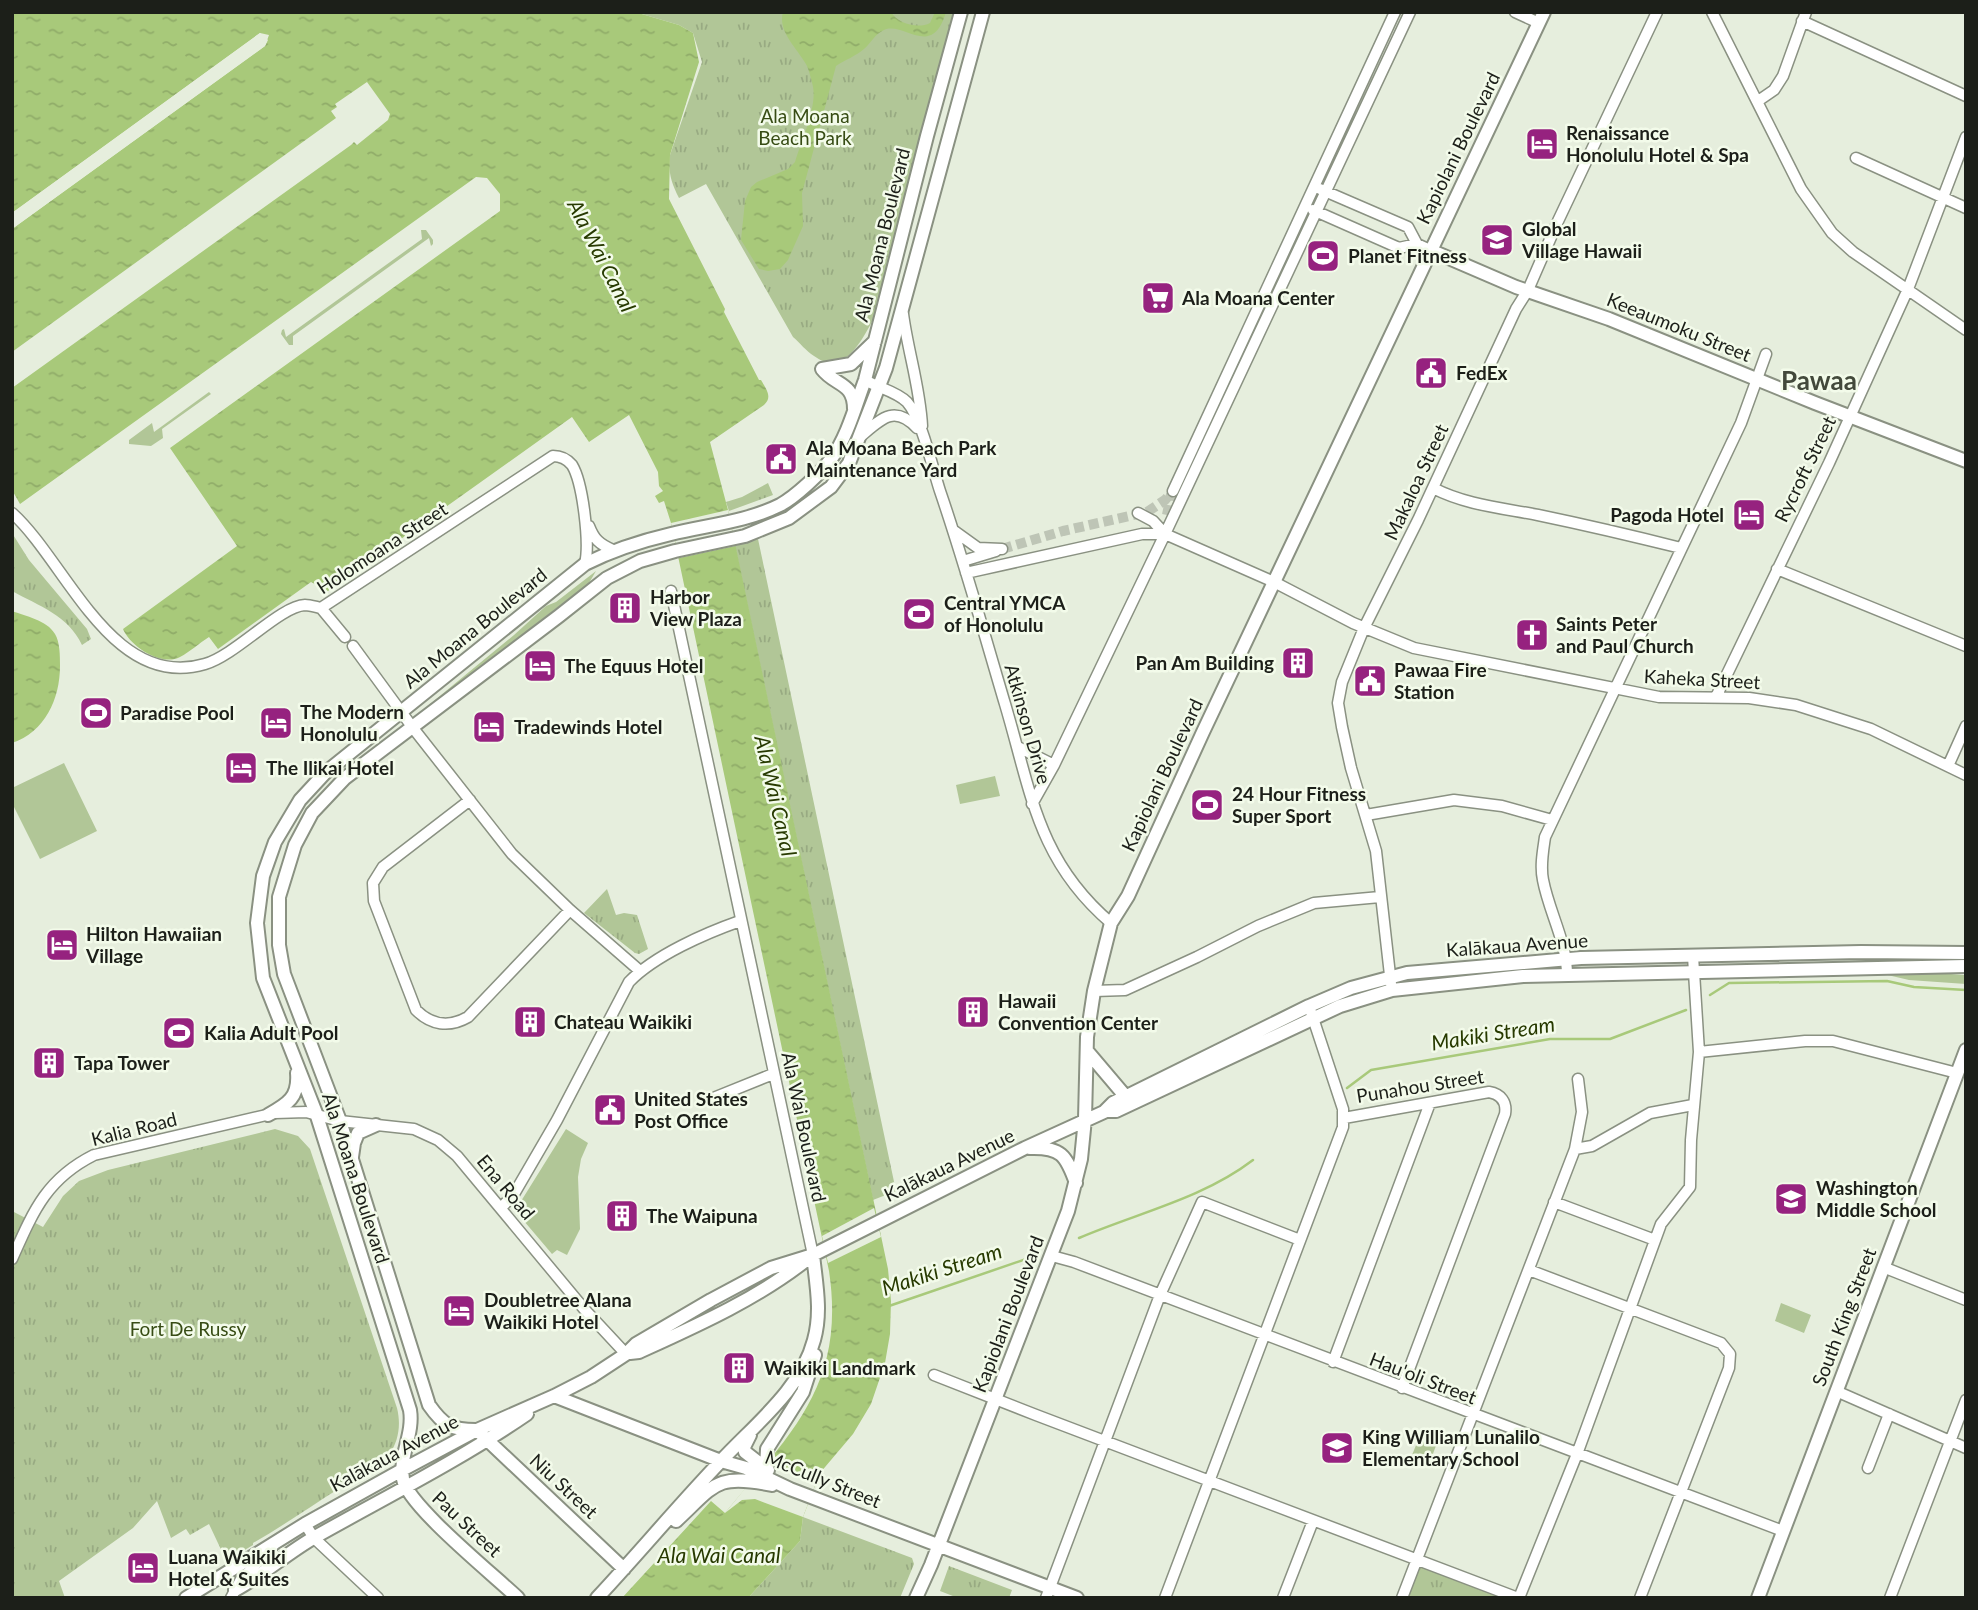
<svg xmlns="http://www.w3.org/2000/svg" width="1978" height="1610" viewBox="0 0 1978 1610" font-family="Lato,sans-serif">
<defs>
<pattern id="park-tufts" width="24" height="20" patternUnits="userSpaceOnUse" patternTransform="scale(1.75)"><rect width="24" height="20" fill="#b1c697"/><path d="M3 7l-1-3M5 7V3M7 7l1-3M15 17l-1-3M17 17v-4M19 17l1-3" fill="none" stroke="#98aa82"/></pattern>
<pattern id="water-ripples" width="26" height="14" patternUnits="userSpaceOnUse" patternTransform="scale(1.75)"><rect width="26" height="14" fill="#a8c97a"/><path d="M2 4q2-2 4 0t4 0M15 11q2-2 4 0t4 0" fill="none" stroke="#90ac69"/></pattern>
</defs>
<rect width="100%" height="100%" fill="#e6eedd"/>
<path fill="#b1c697" d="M 421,230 L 426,230 L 433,240 L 433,244 L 431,246 L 429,238 L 293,336 L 293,345 L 289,345 L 281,334 L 282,330 L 284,329 L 286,337 L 422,239 Z
M 209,392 L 211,394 L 162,429 L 163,438 L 151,446 L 129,444 L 129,440 L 152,423 L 154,432 Z
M 596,571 L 589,583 L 429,707 L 424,709 L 514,635 L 546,606 L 556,602 Z
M 64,763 L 97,831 L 40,859 L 12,803 L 12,788 Z
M 995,776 L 1000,796 L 960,804 L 956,785 Z
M 1925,972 L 1964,975 L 1966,984 L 1909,980 L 1879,973 Z
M 566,1129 L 588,1143 L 581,1159 L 578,1177 L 580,1229 L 567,1255 L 557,1250 L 552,1254 L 518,1214 L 518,1206 Z
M 1781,1303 L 1811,1315 L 1804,1333 L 1775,1321 Z
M 1423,1428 L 1440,1435 L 1428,1467 L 1410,1460 Z"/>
<path fill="url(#park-tufts)" d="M 635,12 L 954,12 L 874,318 C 862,340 844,378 814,356 C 806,351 800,343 793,337 L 706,184 L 679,198 C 671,182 668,172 670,155 L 702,62 L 693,33 L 679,25 Z
M 768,483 L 773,495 L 729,511 L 726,502 L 742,497 Z
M 12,533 L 29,560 L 87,629 L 91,639 L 82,645 C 68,615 39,606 12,591 Z
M 758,539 L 896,1191 L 873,1200 L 735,546 Z
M 607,889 L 616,915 L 624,913 L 637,915 L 648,949 L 639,954 L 635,953 L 584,913 Z
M 275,1129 L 298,1136 L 310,1149 L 397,1408 C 401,1424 399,1441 389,1455 C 377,1471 357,1478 340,1488 C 311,1506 283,1526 253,1543 L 253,1545 L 233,1557 L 230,1562 L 225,1558 L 209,1524 L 190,1535 L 186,1529 L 171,1538 L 157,1501 L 133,1528 L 59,1581 L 65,1598 L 12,1598 L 12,1211 L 43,1227 L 63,1196 L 79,1181 L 108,1170 Z
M 803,1517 L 912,1558 L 914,1564 L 900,1598 L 748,1598 L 800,1541 Z
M 1418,1563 L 1511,1598 L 1405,1598 Z
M 949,1566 L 1012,1590 L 1009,1598 L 958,1598 L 940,1591 Z"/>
<path fill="url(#water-ripples)" d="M 12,12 L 635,12 L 679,25 L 693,33 L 699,62 L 670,155 L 669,199 L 725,309 L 724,312 L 759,380 L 761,380 C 766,389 773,397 764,405 L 710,442 L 728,510 L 888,1269 L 891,1301 L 890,1334 L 885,1363 L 871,1404 L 853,1434 L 820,1473 L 803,1517 L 800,1541 L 748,1598 L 622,1598 L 711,1501 L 725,1513 C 791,1433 846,1385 829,1271 L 671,523 L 664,501 L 659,503 L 655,496 L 663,491 L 659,486 L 658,472 L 629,415 L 589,442 L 572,417 L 328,591 L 311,582 L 218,649 L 209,637 C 199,643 190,652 180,657 C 161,667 130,646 123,629 L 237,546 L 170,448 L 500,211 L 500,194 L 487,178 L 476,177 L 20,504 L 12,490 L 12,388 L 351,145 L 354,142 L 357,145 L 388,120 L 390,114 L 367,82 L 335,104 L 337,107 L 331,111 L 336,118 L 12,352 L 12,229 L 265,46 L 268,40 L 260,33 L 12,213 Z
M 783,12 L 891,12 C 898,24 918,29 930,23 L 935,12 L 946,12 C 932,60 904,21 884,30 C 874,35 872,42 864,49 C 856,56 845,60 836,66 L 802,193 L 803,226 L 788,260 L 780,269 L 768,271 L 759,269 L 741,240 L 745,201 L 751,187 L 757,182 L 788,169 L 795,162 C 801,142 817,107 813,87 C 812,81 809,71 807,66 C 799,50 777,32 783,12 Z
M 12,611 C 25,616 47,620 55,634 C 60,642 60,656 60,666 C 60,699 45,732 12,743 Z"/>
<path fill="#e6eedd" d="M 260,33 L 269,35 L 265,46 L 12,229 L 12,224 L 262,43 L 265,38 L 261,37 L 12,216 L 12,213 Z
M 728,510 L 735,546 L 679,558 L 671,523 Z
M 874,1208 L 881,1237 L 828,1263 L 822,1236 Z
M 774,1453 L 774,1463 L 779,1469 L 816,1483 L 803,1517 L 755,1499 L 742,1500 L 725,1513 Z"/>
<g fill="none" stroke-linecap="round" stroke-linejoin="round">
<path stroke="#a8c97a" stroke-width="2.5" d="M 1710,995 L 1729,983 L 1887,981 L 1914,987 L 1966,990
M 1347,1088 L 1371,1070 L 1550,1039 L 1610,1039 L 1686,1010
M 1079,1238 C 1137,1213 1202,1199 1253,1160
M 889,1306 L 1032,1257"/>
<path stroke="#bec5b6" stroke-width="10" stroke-dasharray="10 5" stroke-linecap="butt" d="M 1167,515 L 1171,494
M 1002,549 L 1063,531 L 1147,512 L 1165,500 L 1173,491"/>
<defs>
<path id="minor" d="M 1515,12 L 1539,23
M 1712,12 L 1801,189 L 1832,233 L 1853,252 L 1966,330
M 1802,21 L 1966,96
M 1758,101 L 1774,90 L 1783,76 L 1806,12
M 1856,158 L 1966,208
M 1320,189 L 1408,227 L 1417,244
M 1313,210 L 1399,248 L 1417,244 L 1430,250
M 903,314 C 908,352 920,387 922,426
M 865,380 C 878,388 896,391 907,402 C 922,419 932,467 940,491 C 964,561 984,633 1005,704 C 1031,791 1037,860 1111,923
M 860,437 C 881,419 894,404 917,428
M 1433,488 C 1466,505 1502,508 1538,515 C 1586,525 1633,536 1681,548
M 1173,491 L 1395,12
M 12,513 C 66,561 112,692 205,664 C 236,655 280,606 305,605 C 310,605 316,607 321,608 L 553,456 C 560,456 567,459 572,465 C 583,483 590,544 585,564
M 1138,513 L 1153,521 L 1165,534 L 1274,582 L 1353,623 L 1414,648 L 1659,697 L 1749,698 L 1796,705 L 1871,729 L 1966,775
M 589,526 C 594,539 599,544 613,550
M 953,530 L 978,548 L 1002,549
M 963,561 L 996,551
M 1777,569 L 1966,646
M 966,573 L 1142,534 L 1165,534
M 671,591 L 813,1255
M 321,608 L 345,637
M 353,646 L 413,728 L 512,854 L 570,910 L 640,971
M 1716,697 L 1829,463 L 1908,289 L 1966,137
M 1018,747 L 1054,765
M 1948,766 L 1966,726
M 470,800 L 383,867 L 373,883 L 374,901 L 416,1010 C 431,1025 449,1028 468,1017 L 570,910
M 1032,804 L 1054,765 L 1165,534 L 1410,12
M 1366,815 L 1454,800 L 1502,806 L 1552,820
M 1567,975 C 1567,942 1549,912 1543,880 C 1540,866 1543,851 1545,837 L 1741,423 L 1766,354
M 1391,984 L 1376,851 L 1351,768 L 1342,727 L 1338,703 L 1342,682 L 1364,628 L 1418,520 L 1516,309 L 1528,290 L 1558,221 L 1657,12
M 1094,991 L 1125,990 L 1197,957 L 1258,926 L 1314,903 L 1380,897
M 1699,1052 L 1805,1041 L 1833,1041 L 1957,1073
M 711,1099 L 773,1074
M 1344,1118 L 1489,1092 C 1501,1094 1507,1102 1505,1114 L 1402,1388
M 1575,1149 L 1592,1146 L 1650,1113 L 1693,1105
M 1554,1202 L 1655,1240
M 501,1208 L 514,1194 L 557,1120 L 629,982 C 655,955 706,933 740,921
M 1052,1256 L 1074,1262 L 1783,1531
M 12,1259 C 33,1212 46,1179 94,1155 L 275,1113 L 306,1112 L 340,1121 L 414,1129 L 438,1140 L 457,1156 L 585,1310 L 626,1354
M 1883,1267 L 1966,1300
M 1529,1270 L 1721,1343 L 1730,1354 L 1729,1368 L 1640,1598
M 1333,1362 L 1430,1103
M 934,1375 L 1036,1415 L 1518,1598
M 1836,1391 L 1966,1448
M 1868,1468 L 1889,1414
M 305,1524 L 314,1538 L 378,1598
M 231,1598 L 240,1581 L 273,1546
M 1046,1598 L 1160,1295 L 1202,1202 L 1300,1240
M 1165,1598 L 1343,1127 L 1343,1109 L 1309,1006
M 1283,1598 L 1313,1521
M 1402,1598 L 1575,1149 L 1582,1112 L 1578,1079
M 1519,1598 L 1577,1454 L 1661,1224 L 1690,1187 L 1691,1140 L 1699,1052 L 1693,956
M 1890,1598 L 1966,1400"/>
<path id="major" d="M 1430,250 L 1516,287 L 1609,319 L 1815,403 L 1966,461
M 854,409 C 854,382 835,386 822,369 L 851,364 L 875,341
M 1087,1051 L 1126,1097
M 1108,1111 L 1116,1111 L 1340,1006 L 1392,990 L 1523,976 L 1966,966
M 268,1115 C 288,1104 299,1097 297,1073
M 1030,1148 C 1061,1147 1066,1155 1076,1183
M 352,1157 L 354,1143 L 358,1133 L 376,1125
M 630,1353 L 639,1352 C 696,1326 755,1300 805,1261
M 554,1396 L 721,1461 L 746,1468 L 790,1489 L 1077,1598
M 476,1430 C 451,1430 443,1425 429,1405 L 340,1121 L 284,974 L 279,945 L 279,897 L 295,845 L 312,813 L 345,778 L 559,616 L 607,578 L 640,561 L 675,551 L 745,536 L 789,518 L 831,487 L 849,463 L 886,368 L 983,12
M 482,1435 L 624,1569
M 750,1435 L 744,1447 L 745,1452 L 768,1470
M 766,1468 L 767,1449 L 803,1392 L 815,1355
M 676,1521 C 715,1485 715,1473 772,1485
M 235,1590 C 263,1575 287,1553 315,1537 C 386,1497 460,1460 527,1414
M 186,1598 L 305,1524 L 402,1470 L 477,1430 L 554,1396 L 591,1377 L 626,1354 L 636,1344 L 711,1300 L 771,1268 L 813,1255 L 1025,1148 L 1104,1112 L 1113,1103 L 1309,1006 L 1351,988 L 1407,973 L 1581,958 L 1861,952 L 1966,953
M 518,1598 C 495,1576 407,1505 403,1479 C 399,1455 414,1434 410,1410 L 316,1113 L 263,978 L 257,923 L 263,876 L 275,842 L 300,800 L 325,773 L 585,564 C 613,550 641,541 671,534 C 707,525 746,522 780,505 C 795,497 821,473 831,459 C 847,438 856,404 865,380 L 927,136 L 961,12
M 597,1598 C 639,1553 678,1506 720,1462 C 754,1425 801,1390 814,1340 C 822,1312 816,1283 813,1255
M 916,1598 L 931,1565 L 1068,1211 L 1081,1159 L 1085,1119 L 1087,1037 L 1094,991 L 1111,923 L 1128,896 L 1203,732 L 1544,12
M 1758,1598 L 1966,1050"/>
</defs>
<use href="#minor" stroke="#8a9182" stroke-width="13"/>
<use href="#major" stroke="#8a9182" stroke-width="16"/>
<use href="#minor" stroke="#fff" stroke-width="10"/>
<use href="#major" stroke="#fff" stroke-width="12"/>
</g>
<defs>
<symbol id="hotel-square" viewBox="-11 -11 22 22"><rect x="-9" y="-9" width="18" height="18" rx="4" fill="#96227f" stroke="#f3fbea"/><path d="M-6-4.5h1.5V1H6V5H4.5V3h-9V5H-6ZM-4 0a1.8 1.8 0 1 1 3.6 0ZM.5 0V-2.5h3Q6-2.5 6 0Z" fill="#fff"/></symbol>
<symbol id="school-square" viewBox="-11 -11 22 22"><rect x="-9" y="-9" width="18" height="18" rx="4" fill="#96227f" stroke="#f3fbea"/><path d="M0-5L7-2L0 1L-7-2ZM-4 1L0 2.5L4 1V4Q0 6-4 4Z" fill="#fff"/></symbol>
<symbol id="stadium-square" viewBox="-11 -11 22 22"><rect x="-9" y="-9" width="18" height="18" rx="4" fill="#96227f" stroke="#f3fbea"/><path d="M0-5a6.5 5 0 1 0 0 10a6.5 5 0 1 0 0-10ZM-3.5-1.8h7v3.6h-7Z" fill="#fff"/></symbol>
<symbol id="supermarket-square" viewBox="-11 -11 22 22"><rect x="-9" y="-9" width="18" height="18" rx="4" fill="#96227f" stroke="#f3fbea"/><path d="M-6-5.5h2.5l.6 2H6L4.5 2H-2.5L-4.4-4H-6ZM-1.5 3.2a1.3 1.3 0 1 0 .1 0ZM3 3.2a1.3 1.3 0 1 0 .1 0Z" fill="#fff"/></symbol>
<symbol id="civic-square" viewBox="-11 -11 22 22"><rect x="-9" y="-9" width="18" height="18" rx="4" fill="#96227f" stroke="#f3fbea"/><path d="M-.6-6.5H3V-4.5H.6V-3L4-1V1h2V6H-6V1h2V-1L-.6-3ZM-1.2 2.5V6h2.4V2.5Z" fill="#fff"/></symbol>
<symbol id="building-square" viewBox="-11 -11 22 22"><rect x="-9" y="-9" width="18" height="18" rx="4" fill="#96227f" stroke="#f3fbea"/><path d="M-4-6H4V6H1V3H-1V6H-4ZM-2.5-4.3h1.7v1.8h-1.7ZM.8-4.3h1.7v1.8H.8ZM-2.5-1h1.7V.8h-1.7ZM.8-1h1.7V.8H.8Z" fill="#fff"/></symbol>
<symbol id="church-square" viewBox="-11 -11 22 22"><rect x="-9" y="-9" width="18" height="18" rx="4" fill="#96227f" stroke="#f3fbea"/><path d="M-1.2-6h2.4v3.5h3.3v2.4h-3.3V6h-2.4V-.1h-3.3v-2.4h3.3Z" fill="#fff"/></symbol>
</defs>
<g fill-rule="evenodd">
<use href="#hotel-square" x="1523" y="125" width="38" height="38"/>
<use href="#school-square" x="1478" y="221" width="38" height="38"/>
<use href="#stadium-square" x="1304" y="237" width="38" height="38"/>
<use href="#supermarket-square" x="1139" y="279" width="38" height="38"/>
<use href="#civic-square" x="1412" y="354" width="38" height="38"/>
<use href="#civic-square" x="762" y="440" width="38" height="38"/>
<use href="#hotel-square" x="1730" y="496" width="38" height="38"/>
<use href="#building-square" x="606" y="589" width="38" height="38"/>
<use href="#stadium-square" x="900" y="595" width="38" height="38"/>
<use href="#church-square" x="1513" y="616" width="38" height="38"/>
<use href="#building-square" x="1279" y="644" width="38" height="38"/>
<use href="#hotel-square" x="521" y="647" width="38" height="38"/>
<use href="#civic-square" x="1351" y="662" width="38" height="38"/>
<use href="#stadium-square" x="77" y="694" width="38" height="38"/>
<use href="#hotel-square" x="257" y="704" width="38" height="38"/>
<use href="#hotel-square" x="470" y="708" width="38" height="38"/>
<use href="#hotel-square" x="222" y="749" width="38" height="38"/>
<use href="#stadium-square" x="1188" y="786" width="38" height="38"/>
<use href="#hotel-square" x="43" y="926" width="38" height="38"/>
<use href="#building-square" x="954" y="993" width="38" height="38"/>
<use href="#building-square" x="511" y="1003" width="38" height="38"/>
<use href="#stadium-square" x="160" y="1014" width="38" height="38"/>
<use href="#building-square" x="30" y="1044" width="38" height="38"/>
<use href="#civic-square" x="591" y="1091" width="38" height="38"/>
<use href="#school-square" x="1772" y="1180" width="38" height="38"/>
<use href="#building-square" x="603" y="1197" width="38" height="38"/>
<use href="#hotel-square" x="440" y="1292" width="38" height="38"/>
<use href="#building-square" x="720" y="1349" width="38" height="38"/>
<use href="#school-square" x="1318" y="1429" width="38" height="38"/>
<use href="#hotel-square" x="124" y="1549" width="38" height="38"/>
</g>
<g text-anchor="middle" stroke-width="5" stroke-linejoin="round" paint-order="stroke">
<g font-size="19" fill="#374c14" stroke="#f3fbea">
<text x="805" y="123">Ala Moana<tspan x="805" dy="22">Beach Park</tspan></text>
<text x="188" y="1336">Fort De Russy</text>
</g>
<g font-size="19" font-weight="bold" fill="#1c1f19" stroke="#f3fbea" text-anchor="start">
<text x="1566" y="140">Renaissance<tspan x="1566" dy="22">Honolulu Hotel &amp; Spa</tspan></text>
<text x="1522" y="236">Global<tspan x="1522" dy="22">Village Hawaii</tspan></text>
<text x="1348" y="263">Planet Fitness</text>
<text x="1182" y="305">Ala Moana Center</text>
<text x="1456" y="380">FedEx</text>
<text x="806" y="455">Ala Moana Beach Park<tspan x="806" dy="22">Maintenance Yard</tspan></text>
<text x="1724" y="522" text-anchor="end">Pagoda Hotel</text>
<text x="650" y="604">Harbor<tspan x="650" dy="22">View Plaza</tspan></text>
<text x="944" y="610">Central YMCA<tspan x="944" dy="22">of Honolulu</tspan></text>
<text x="1556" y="631">Saints Peter<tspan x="1556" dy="22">and Paul Church</tspan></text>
<text x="1274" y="670" text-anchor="end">Pan Am Building</text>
<text x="564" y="673">The Equus Hotel</text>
<text x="1394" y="677">Pawaa Fire<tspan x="1394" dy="22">Station</tspan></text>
<text x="300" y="719">The Modern<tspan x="300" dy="22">Honolulu</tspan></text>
<text x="120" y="720">Paradise Pool</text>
<text x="514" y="734">Tradewinds Hotel</text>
<text x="266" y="775">The Ilikai Hotel</text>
<text x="1232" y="801">24 Hour Fitness<tspan x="1232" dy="22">Super Sport</tspan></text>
<text x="86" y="941">Hilton Hawaiian<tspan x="86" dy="22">Village</tspan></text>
<text x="998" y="1008">Hawaii<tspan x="998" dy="22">Convention Center</tspan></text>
<text x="554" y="1029">Chateau Waikiki</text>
<text x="204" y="1040">Kalia Adult Pool</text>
<text x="74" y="1070">Tapa Tower</text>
<text x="634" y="1106">United States<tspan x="634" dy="22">Post Office</tspan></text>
<text x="1816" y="1195">Washington<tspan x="1816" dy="22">Middle School</tspan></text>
<text x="646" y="1223">The Waipuna</text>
<text x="484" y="1307">Doubletree Alana<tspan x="484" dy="22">Waikiki Hotel</tspan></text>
<text x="764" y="1375">Waikiki Landmark</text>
<text x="1362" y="1444">King William Lunalilo<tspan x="1362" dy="22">Elementary School</tspan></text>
<text x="168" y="1564">Luana Waikiki<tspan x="168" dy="22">Hotel &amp; Suites</tspan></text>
</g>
<g font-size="19" fill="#1c1f19" stroke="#f3fbea">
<text transform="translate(1458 148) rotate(-64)" y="7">Kapiolani Boulevard</text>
<text transform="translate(882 235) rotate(-76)" y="7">Ala Moana Boulevard</text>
<text transform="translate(1679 327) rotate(22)" y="7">Keeaumoku Street</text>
<text transform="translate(1805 469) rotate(-64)" y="7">Rycroft Street</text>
<text transform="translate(1416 482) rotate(-65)" y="7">Makaloa Street</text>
<text transform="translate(382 548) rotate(-33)" y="7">Holomoana Street</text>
<text transform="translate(475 628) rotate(-39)" y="7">Ala Moana Boulevard</text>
<text transform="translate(1702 679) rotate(3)" y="7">Kaheka Street</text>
<text transform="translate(1028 724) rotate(74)" y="7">Atkinson Drive</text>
<text transform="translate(1162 775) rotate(-65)" y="7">Kapiolani Boulevard</text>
<text transform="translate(1517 945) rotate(-4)" y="7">Kalākaua Avenue</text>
<text transform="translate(1420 1086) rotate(-9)" y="7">Punahou Street</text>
<text transform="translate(804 1127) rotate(78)" y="7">Ala Wai Boulevard</text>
<text transform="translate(134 1129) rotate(-14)" y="7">Kalia Road</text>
<text transform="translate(949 1165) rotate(-26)" y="7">Kalākaua Avenue</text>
<text transform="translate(356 1178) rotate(72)" y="7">Ala Moana Boulevard</text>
<text transform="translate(506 1187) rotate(50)" y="7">Ena Road</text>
<text transform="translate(1008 1314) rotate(-69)" y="7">Kapiolani Boulevard</text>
<text transform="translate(1844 1317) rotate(-69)" y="7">South King Street</text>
<text transform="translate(1423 1378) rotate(21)" y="7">Hau'oli Street</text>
<text transform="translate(394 1453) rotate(-28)" y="7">Kalākaua Avenue</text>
<text transform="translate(823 1479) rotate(22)" y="7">McCully Street</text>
<text transform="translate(564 1486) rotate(43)" y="7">Niu Street</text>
<text transform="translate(467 1524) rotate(43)" y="7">Pau Street</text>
</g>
<g font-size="21" font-style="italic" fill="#273a00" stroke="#f3fbea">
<text transform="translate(601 256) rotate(63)" y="7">Ala Wai Canal</text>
<text transform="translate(775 796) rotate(77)" y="7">Ala Wai Canal</text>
<text transform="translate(1493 1034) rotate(-9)" y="7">Makiki Stream</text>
<text transform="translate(942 1270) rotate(-18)" y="7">Makiki Stream</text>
<text x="719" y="1563">Ala Wai Canal</text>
</g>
<g font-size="26" font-weight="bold" fill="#43493b" stroke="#f3fbea">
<text x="1819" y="390">Pawaa</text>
</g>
</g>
<rect width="1978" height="1610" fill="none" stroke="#1c1f19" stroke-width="28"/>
</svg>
